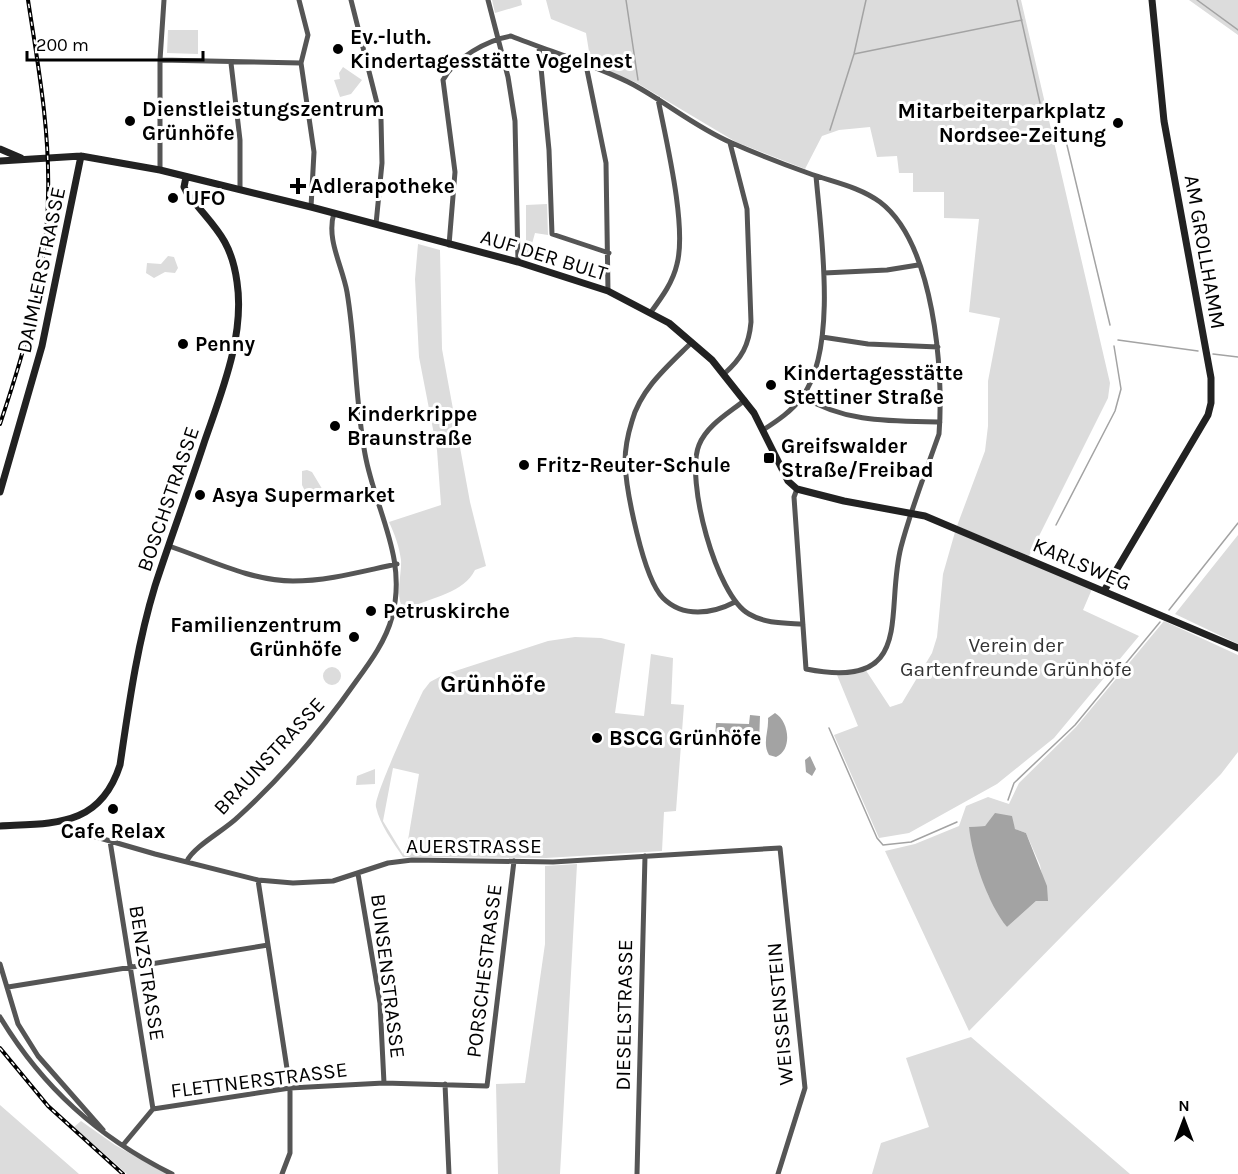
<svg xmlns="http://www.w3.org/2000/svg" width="1238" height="1174" viewBox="0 0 1238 1174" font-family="Karla,sans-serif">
<rect width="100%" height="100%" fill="#fff"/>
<path fill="#dcdcdc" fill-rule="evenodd" d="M 492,0 L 521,0 L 522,5 L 495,13 Z
M 546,0 L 1021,0 L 1110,383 L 1108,398 L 1029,556 L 957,526 L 985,451 L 988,426 L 988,381 L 1000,318 L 969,312 L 979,219 L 944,218 L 944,192 L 913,192 L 913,173 L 899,173 L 897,156 L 877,157 L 870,127 L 839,130 L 822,136 L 805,169 L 736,142 L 637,83 L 591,64 L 586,33 L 551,19 Z
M 1189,0 L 1238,0 L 1238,35 Z
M 168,30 L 198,30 L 198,54 L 167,53 Z
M 343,67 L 362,80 L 351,94 L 340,97 L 334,80 L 340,79 L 339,73 Z
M 547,204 L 548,235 L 535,233 L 528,258 L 526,257 L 526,205 Z
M 418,244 L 440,250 L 442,349 L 470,502 L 486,566 L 475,570 C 464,593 432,597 409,608 L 403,608 C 395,597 402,573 401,560 C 399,546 395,535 389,522 L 441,505 L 437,450 L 419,357 L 415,279 Z
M 168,256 L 174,257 L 178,268 L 175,273 L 165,272 L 154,278 L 146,273 L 147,263 L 161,264 Z
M 307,470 L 312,472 L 324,492 L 317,499 L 308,497 L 302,485 L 302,471 Z
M 955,532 L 1092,589 L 1083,610 L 1139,636 L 1054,738 L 997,784 L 909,833 L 879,838 L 834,735 L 858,726 L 837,675 L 865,669 L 890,707 L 902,703 L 932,653 L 937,637 L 943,574 Z
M 1238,535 L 1238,644 L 1175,614 Z
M 1164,621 L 1238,655 L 1238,752 L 1221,774 L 969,1031 L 885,851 L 915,844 L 959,826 L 966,806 L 988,797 L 1009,804 L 1019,783 L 1076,727 ZM 991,819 L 1012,824 L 1015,829 L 1026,833 L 1040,865 L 1047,901 L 1036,901 L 1007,927 L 988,895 L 969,827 L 985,826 Z
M 575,637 L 601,638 L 625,644 L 615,713 L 644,716 L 651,654 L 673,658 L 671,704 L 684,705 L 676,811 L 664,812 L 662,851 L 546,858 L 403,857 C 393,842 380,825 376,807 C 373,797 415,708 423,691 L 430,682 L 443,675 L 548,641 ZM 393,768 L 419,774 L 408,840 L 403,854 L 383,821 Z
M323 676a9 9 0 1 1 18 0a9 9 0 1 1-18 0Z
M 375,769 L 375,784 L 356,785 L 357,776 Z
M 577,864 L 560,1174 L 498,1174 L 496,1084 L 525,1083 L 545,944 L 545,866 Z
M 971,1037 L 1130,1174 L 872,1174 L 881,1143 L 929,1127 L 906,1058 Z
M 0,1105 L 79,1174 L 0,1174 Z
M 81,1121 L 115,1145 L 167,1174 L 127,1174 L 74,1127 Z"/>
<path fill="#a3a3a3" d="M 775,713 C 789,721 793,750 776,757 L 769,755 C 762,743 769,731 768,718 Z
M 750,715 L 760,716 L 759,743 L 715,741 L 716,723 L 749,724 Z
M 810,756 L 816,769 L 812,776 L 806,772 L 805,760 Z
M 995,813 L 1012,816 L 1015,829 L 1026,833 L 1047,886 L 1048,901 L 1036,901 L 1007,927 C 988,904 972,857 969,827 L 985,826 Z"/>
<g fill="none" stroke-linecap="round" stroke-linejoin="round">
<path stroke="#a3a3a3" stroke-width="1.5" d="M 626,0 L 638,80
M 1017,0 L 1040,103
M 1197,0 L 1238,30
M 854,54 L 1022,20
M 1065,129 L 1066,141 L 1110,325
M 830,130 L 854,54 L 866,0
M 1118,340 L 1198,351
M 1213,354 L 1238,357
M 1056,525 L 1115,411 L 1121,389 L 1114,346
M 1169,610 L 1238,523
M 829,728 L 877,838 L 883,845 L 911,842 L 957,822
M 1008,800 L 1014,783 L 1075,725 L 1160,622"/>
<path stroke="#555" stroke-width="5" d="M 299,0 L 308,35 L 301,63 L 314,152 L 311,207
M 351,0 L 381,119 L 382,163 L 376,224
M 488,0 L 508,77 L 515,121 L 518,262
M 539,47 L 549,150 L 552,234 L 609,253
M 160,60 L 301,63
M 231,63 L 240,140 L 240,189
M 586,65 L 606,163 L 608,291
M 160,170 L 160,60 L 164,0
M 449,245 L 455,172 L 443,80 C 455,58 487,40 511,36 C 551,52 595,65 634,85 C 667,103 697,128 732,143 C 757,154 783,164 808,173 C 832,182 858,186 880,202 C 934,243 944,371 939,434 C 926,471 911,509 901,547 C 884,613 917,691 806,669 L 794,497 L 797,489
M 824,273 L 887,270 L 918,265
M 651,312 C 662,297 673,282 677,264 C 687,226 666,140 658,99
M 822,337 L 868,344 L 938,347
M 692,342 C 669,365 641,388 632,421 C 628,434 625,448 625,462 C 626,490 643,578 663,598 C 683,618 712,614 735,602
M 724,374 C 742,358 749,345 751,322 L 747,209 L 730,143
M 802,396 C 845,423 891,421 940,422
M 745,400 C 729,413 707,425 699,445 C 685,479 716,596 749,614 C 766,624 784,623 803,624
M 763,430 C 777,421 792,411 802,397 C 838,349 821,234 816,176
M 169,546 C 208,559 251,581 293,581 C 328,581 363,571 397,564
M 66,822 L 79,832 L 155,854 L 258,880 L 293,883 L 333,881 L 388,863 L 412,860 L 553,862 L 780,848 L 805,1088 L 778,1174
M 110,841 L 153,1109
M 187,861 C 194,846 225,830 238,817 C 283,776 322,730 357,680 C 371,661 386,640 392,617 C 408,558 375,510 365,454 C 355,400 356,345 347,292 C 342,265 326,239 334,213
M 358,874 L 380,1003 L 384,1083
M 258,880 L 290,1088 L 290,1153 L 282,1174
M 0,964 L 18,1024 L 38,1056 L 103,1130
M 8,987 L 268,945
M 0,1017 C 43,1088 98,1137 172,1174
M 445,1084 L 449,1174
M 123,1145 L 153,1109 L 290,1088 L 384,1083 L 487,1086 L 514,861
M 637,1174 L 645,856"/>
<path stroke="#222" stroke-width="7" d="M 0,149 L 21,158
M 0,161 L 81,156 L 160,170 L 311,207 L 518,262 L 608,291 L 669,323 L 712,360 L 754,413 L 788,481 L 797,489 L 844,501 L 925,516 L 1238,648
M 0,492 L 42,346 L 81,156
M 1104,591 L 1208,415 L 1211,403 L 1211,378 L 1164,121 L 1152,0
M 0,826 C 55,823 100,827 120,765 C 129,704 137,645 155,586 C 171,537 189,489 205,440 C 222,391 245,335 237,282 C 231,237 212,226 187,193 L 184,187 L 186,177"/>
<defs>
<path id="rail" d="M 0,424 C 25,350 47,275 48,196 C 50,130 38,65 28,0
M 0,1048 L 48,1106 L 123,1174"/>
</defs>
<use href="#rail" stroke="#000" stroke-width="4"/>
<use href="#rail" stroke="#fff" stroke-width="1.5" stroke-dasharray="4.5" stroke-linecap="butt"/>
</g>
<g fill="#000" stroke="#fff" stroke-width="2">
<circle cx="338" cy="49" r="6"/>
<circle cx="130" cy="121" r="6"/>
<circle cx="1118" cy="123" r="6"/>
<path d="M295 177h6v6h6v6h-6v6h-6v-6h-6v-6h6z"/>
<circle cx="173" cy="198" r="6"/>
<circle cx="183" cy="344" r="6"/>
<circle cx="771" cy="385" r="6"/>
<circle cx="335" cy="426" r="6"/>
<rect x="763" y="452" width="12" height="12" rx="3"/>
<circle cx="524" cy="465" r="6"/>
<circle cx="200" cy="495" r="6"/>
<circle cx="371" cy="611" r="6"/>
<circle cx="354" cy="637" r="6"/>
<circle cx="597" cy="738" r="6"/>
<circle cx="113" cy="809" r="6"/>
</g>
<g text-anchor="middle" stroke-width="6" stroke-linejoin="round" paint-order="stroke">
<g font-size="21" font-weight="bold" fill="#000" stroke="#fff" text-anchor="start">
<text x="350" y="44">Ev.-luth.<tspan x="350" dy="24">Kindertagesstätte Vogelnest</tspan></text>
<text x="142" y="116">Dienstleistungszentrum<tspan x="142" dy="24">Grünhöfe</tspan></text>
<text x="1106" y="118" text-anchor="end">Mitarbeiterparkplatz<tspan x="1106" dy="24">Nordsee-Zeitung</tspan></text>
<text x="310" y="193">Adlerapotheke</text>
<text x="185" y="205">UFO</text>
<text x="195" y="351">Penny</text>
<text x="783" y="380">Kindertagesstätte<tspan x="783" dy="24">Stettiner Straße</tspan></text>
<text x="347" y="421">Kinderkrippe<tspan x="347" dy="24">Braunstraße</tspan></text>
<text x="781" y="453">Greifswalder<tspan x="781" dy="24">Straße/Freibad</tspan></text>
<text x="536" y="472">Fritz-Reuter-Schule</text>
<text x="212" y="502">Asya Supermarket</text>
<text x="383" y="618">Petruskirche</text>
<text x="342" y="632" text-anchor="end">Familienzentrum<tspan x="342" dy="24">Grünhöfe</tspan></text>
<text x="609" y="745">BSCG Grünhöfe</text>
<text x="113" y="838" text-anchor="middle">Cafe Relax</text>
</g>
<g font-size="21" fill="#000" stroke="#fff">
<text transform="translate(1205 252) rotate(80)" y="7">AM GROLLHAMM</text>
<text transform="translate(544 255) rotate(17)" y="7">AUF DER BULT</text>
<text transform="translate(41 270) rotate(-78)" y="7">DAIMLERSTRASSE</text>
<text transform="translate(168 499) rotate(-71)" y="7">BOSCHSTRASSE</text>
<text transform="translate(1082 564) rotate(23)" y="7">KARLSWEG</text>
<text transform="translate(269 756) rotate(-47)" y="7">BRAUNSTRASSE</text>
<text x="474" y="853">AUERSTRASSE</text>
<text transform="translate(484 971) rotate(-83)" y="7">PORSCHESTRASSE</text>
<text transform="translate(147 973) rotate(81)" y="7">BENZSTRASSE</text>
<text transform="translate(388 976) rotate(83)" y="7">BUNSENSTRASSE</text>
<text transform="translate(780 1014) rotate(-95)" y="7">WEISSENSTEIN</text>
<text transform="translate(624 1015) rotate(-89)" y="7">DIESELSTRASSE</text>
<text transform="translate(259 1080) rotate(-7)" y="7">FLETTNERSTRASSE</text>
</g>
<g font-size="21" fill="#333" stroke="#fff">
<text x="1016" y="652">Verein der<tspan x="1016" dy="24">Gartenfreunde Grünhöfe</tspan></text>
</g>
<g font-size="24" font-weight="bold" fill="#000" stroke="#fff">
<text x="493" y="692">Grünhöfe</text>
</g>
</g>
<g transform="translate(1184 1120)" stroke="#ffffff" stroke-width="4.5" paint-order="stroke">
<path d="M0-4.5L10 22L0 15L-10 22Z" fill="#000000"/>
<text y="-9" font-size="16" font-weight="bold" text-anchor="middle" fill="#000000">N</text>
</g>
<path d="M27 51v9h176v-9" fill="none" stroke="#000000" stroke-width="3"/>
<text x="36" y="51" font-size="18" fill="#000000" stroke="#ffffff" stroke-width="4.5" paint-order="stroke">200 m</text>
</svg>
